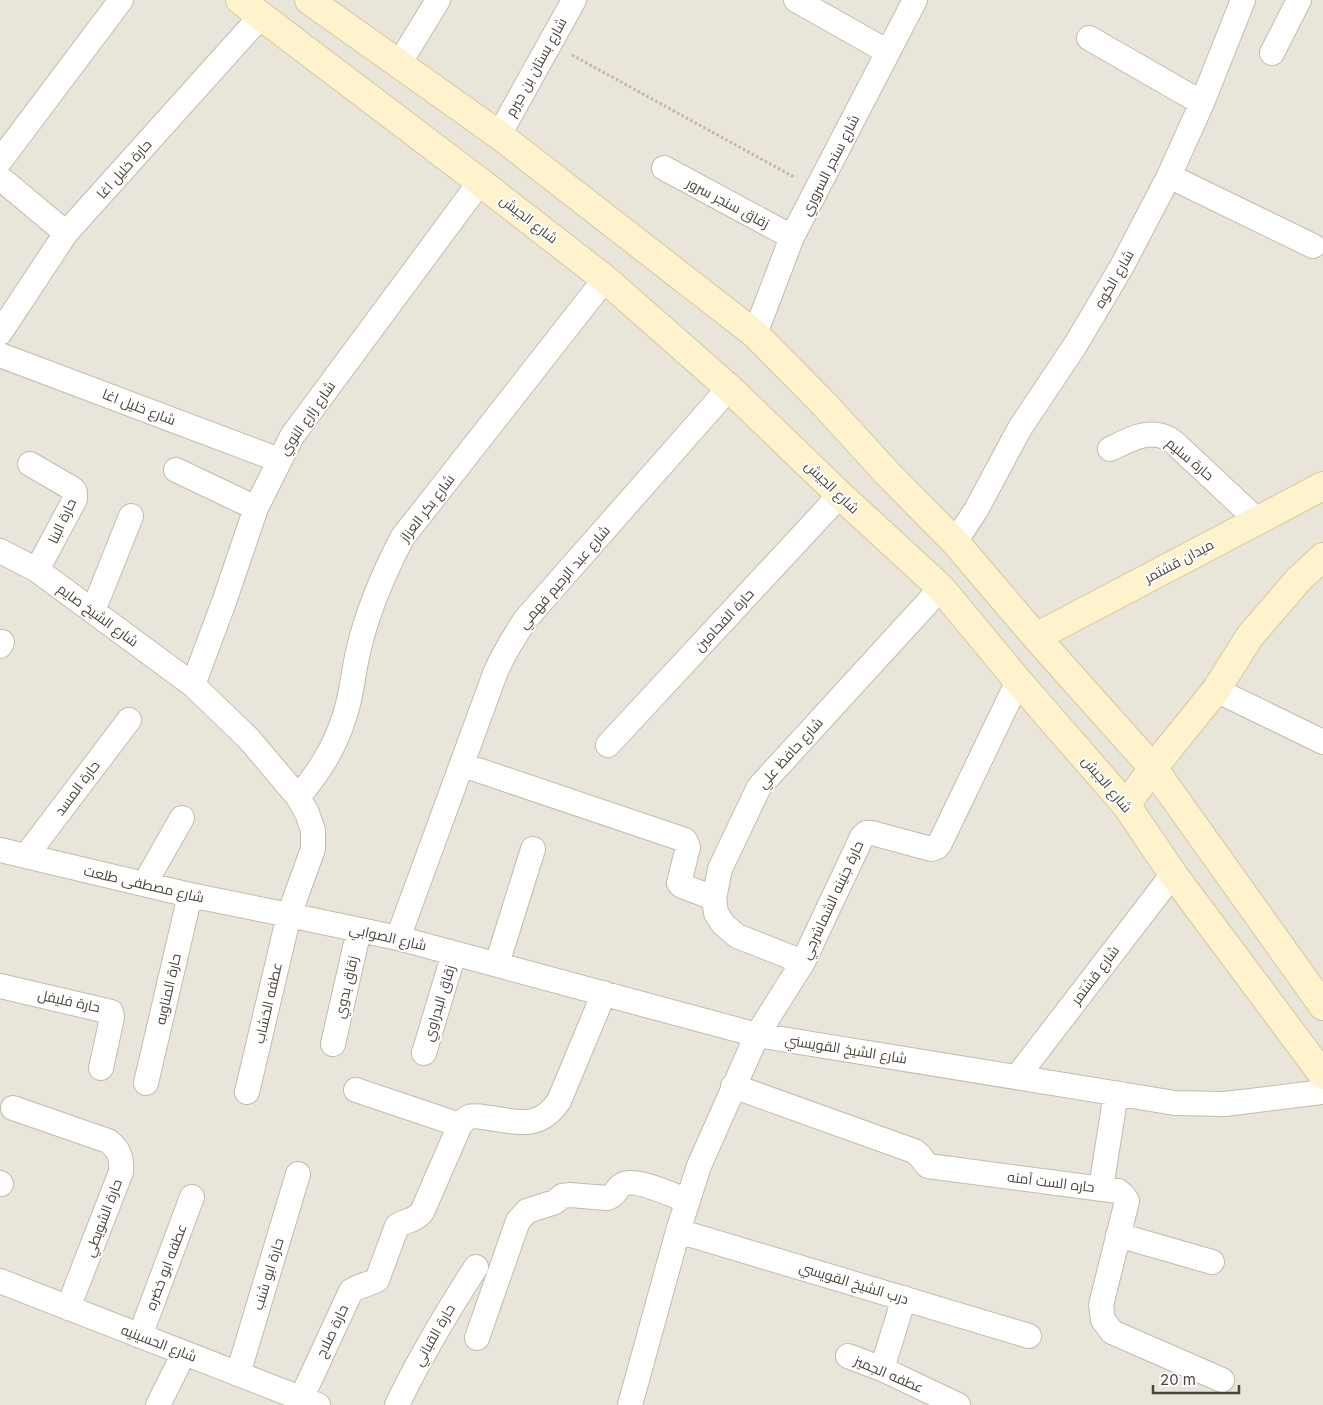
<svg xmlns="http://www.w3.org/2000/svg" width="1323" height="1405" viewBox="0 0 1323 1405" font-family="Inter,Cairo,sans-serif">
<rect width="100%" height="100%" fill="#f6f3ec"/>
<path fill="#eae5da" d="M 0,0 L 1323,0 L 1323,1405 L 0,1405 Z"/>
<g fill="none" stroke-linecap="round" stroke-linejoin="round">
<defs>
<path id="minor" d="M 796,0 L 888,52
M 1089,38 L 1202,103
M 1272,53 L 1299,0
M 399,64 L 438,0
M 499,135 L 574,0
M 0,161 L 121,0
M 664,168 L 792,237
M 1169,176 L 1313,246
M 0,178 L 66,233
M 0,333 L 66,233 L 261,16
M 755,334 L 792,237 L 915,0
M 0,355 L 279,460
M 1110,449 C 1127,441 1148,428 1167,438 C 1172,440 1176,444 1180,448 L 1257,520
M 30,464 L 73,489 L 75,492 L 75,499 L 37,570
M 176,470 L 256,508
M 955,542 L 976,510 L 1020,428 L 1076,344 L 1122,266 L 1169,176 L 1202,103 L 1243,0
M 0,551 L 37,570 L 193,685 L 249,739 L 298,797 L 307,813 L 313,830 L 313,849 L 289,915 L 398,938 L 757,1035 L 803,962 L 862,837 L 866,833 L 872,833 L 931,849 L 937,847 L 940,843 L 1018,681
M 93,611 L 131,516
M 0,646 L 2,642
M 193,685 L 224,602 L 256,508 L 292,436 L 480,182
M 1216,690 L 1323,742
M 608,745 L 840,495
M 463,765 L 685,840 L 688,847 L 679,883 L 682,886 L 714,898
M 298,797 C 319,772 334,749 344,718 C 352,696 353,671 359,648 C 368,609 384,573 402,538 L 605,279
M 0,850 L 190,895 L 289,915 L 247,1092
M 26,856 L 129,720
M 145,883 L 182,818
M 398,938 L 496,671 C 504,653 514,637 525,620 L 729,388
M 803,962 L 737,936 L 723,924 L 716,913 L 714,898 L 720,869 L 759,787 L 941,588
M 497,964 L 533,849
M 0,986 L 111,1012 L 112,1018 L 101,1068
M 333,1044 L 359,930
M 424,1053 L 454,953
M 1017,1077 L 1173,874
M 146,1083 L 190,895
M 733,1086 L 914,1151 C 921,1155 922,1160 928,1166 L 1118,1191 L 1123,1195 L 1127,1201 L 1101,1305 L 1103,1320 L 1112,1332 L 1222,1380
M 356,1090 L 460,1125
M 13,1108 L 108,1141 C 119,1149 122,1158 121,1172 L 68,1308
M 0,1183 L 1,1184
M 1101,1188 L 1116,1093
M 678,1231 L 1029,1336
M 1118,1235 L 1212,1262
M 0,1281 L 318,1405
M 140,1336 L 192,1197
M 477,1338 L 518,1221 L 527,1211 L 555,1202 L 562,1196 L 570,1195 L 607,1198 C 616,1196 616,1187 624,1184 C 636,1178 675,1196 688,1201
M 848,1356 L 882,1369 L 958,1405
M 882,1369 L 904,1298
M 238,1374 L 298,1174
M 301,1399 L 351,1291 C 360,1285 368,1285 377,1280 L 397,1226 C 406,1220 415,1221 422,1212 L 460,1125 C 463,1122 466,1118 469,1117 C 475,1115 483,1117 489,1118 C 519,1122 539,1130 559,1101 L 604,993
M 158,1405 L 184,1353
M 397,1405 C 420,1357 447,1312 476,1267
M 630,1405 L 678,1231 L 699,1166 L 757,1035 L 1175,1103 L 1225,1104 L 1323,1092"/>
<path id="secondary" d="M 240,0 L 480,182 L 605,279 L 729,388 L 840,495 L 941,588 L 1018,681 L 1126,805 L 1173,874 L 1323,1075
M 309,0 L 499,135 L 755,334 L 825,405 L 887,473 L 955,542 L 1036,637 L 1153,768 L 1323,1006
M 1036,637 L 1323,486
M 1126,805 L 1153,768 L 1216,690 L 1250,636 L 1299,579 L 1323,557"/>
</defs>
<use href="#minor" stroke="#c2bbae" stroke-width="26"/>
<use href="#secondary" stroke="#d6c79b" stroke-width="30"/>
<path stroke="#c4b79f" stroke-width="3" stroke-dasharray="2.5 2.5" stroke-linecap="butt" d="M 572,55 L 794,177"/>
<use href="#minor" stroke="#fff" stroke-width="24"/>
<use href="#secondary" stroke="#fff3cd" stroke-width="28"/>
</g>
<g text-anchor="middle" stroke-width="4" stroke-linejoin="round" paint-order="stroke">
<g font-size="14" fill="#4b4439" stroke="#fff">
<text transform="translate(536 67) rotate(-61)" y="5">شارع بستان بن حيرم</text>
<text transform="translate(830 165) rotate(-63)" y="5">شارع سنجر السروري</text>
<text transform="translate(124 169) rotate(-48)" y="5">حارة خليل اغا</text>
<text transform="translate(728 203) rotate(28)" y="5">زقاق سنجر سرور</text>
<text transform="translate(529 219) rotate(38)" y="5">شارع الجيش</text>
<text transform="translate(1114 279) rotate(-60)" y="5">شارع الكوه</text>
<text transform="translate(139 407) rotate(21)" y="5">شارع خليل اغا</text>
<text transform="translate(307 418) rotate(-55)" y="5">شارع زارع النوي</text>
<text transform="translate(1190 459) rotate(40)" y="5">حارة سليم</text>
<text transform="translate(832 487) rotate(44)" y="5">شارع الجيش</text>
<text transform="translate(427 508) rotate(-53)" y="5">شارع بكر العزاز</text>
<text transform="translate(62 521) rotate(-65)" y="5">حارة البنا</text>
<text transform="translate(1179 561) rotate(-28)" y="5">ميدان قشتمر</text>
<text transform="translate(564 577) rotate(-49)" y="5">شارع عبد الرحيم فهمي</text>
<text transform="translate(98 615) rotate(36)" y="5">شارع الشيخ صايم</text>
<text transform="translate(724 620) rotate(-47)" y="5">حارة الفحامين</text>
<text transform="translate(790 753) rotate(-48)" y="5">شارع حافظ علي</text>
<text transform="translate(1107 784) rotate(50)" y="5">شارع الجيش</text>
<text transform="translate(77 788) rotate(-53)" y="5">حارة المسد</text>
<text transform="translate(144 884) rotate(13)" y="5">شارع مصطفى طلعت</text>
<text transform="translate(832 900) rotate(-65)" y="5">حارة جنينه الشماشرجي</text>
<text transform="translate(388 937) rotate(13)" y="5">شارع الصوابي</text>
<text transform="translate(1095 975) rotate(-53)" y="5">شارع قشتمر</text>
<text transform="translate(346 987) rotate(-77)" y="5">زقاق بدوي</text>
<text transform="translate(168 989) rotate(-77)" y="5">حارة المناوبه</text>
<text transform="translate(69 1001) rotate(12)" y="5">حارة فليفل</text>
<text transform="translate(268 1003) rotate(-77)" y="5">عطفه الخشاب</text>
<text transform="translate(439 1003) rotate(-73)" y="5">زقاق البدراوي</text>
<text transform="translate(846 1049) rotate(9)" y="5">شارع الشيخ القويسني</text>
<text transform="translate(1051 1182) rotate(7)" y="5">حاره الست آمنه</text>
<text transform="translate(103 1218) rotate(-69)" y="5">حارة الشويطي</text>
<text transform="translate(166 1267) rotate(-69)" y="5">عطفه ابو خضره</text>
<text transform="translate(268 1274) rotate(-73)" y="5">حارة ابو شنب</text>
<text transform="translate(854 1283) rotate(17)" y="5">درب الشيخ القويسي</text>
<text transform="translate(332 1331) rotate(-65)" y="5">حارة صلاح</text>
<text transform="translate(434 1335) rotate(-60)" y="5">حارة القباني</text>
<text transform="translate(159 1343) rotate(21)" y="5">شارع الحسينيه</text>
<text transform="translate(889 1374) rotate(23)" y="5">عطفه الجميز</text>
</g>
</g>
<path d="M1153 1385v8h86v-8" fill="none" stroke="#4b4439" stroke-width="2.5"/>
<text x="1160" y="1385" font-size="15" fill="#4b4439" stroke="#ffffff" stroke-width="4" paint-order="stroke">20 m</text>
</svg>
